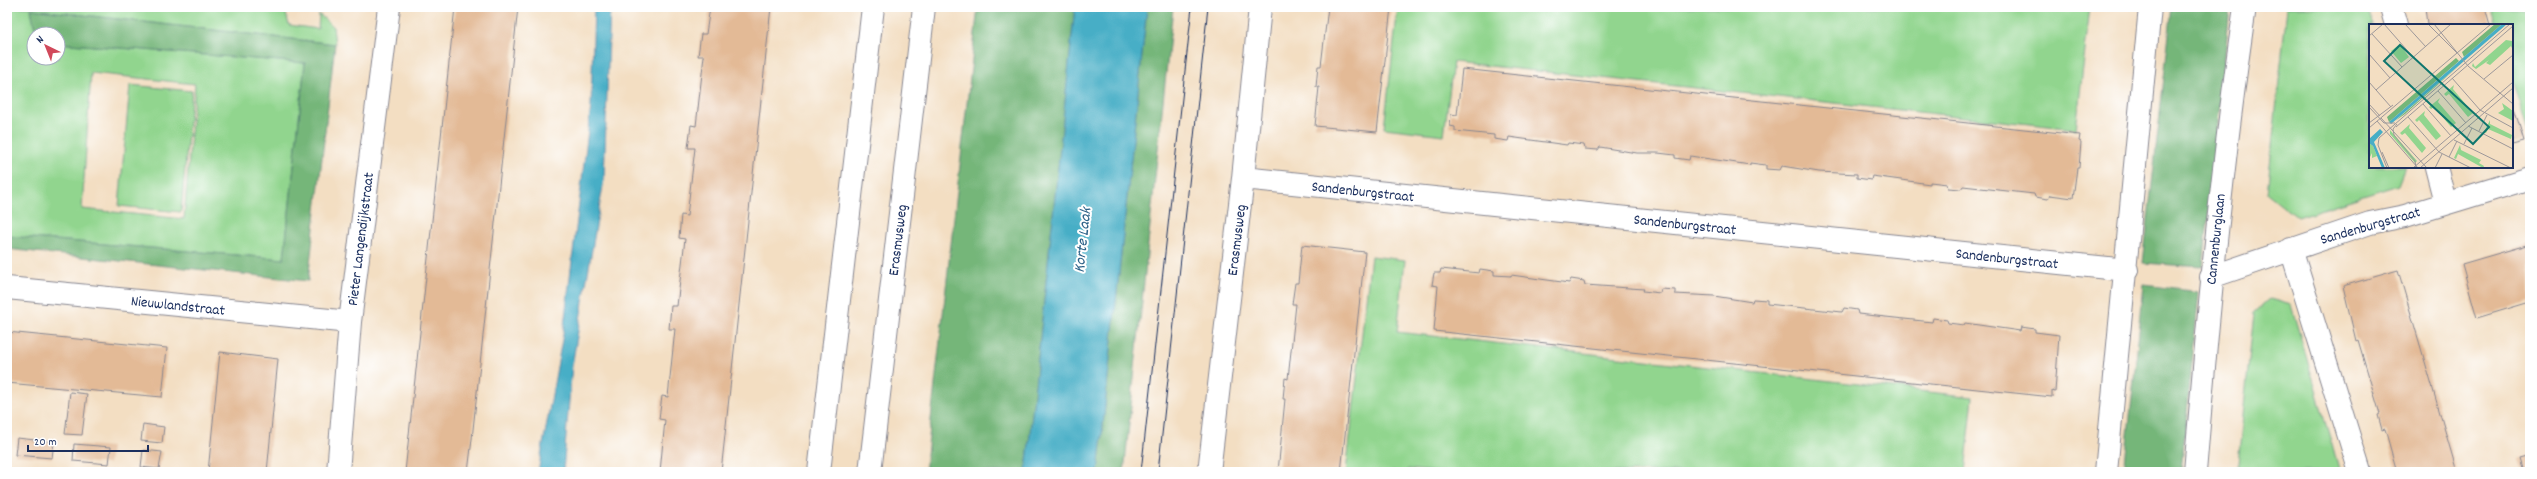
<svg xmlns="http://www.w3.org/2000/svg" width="2537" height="479" viewBox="0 0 2537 479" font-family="Dekko,sans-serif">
<rect width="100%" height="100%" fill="#fff"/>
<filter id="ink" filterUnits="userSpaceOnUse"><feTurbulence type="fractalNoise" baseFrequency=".025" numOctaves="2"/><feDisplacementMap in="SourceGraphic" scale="8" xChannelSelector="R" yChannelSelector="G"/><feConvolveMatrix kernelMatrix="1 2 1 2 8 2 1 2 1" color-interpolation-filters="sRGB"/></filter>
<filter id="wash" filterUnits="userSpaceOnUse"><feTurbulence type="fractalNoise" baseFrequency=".012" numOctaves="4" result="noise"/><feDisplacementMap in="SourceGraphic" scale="16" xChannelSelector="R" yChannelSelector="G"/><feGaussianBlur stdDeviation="0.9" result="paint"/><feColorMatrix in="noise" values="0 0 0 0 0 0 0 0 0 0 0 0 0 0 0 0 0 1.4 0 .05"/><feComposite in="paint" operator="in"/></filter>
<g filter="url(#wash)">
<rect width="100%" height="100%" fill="#f3dec2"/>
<path fill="#91d58e" stroke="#568276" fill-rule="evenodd" d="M 7,7 L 249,7 L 285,10 L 289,25 L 318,29 L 319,14 L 333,27 L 335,44 L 31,9 L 36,34 L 34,58 L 58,58 L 58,43 L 305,63 L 284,259 L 7,236 ZM 91,73 L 195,84 L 184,219 L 82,209 Z
M 1398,7 L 2090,7 L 2076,129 L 1453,62 L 1444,135 L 1384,128 Z
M 2287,7 L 2367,7 L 2373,25 L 2370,25 L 2370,167 L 2405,167 L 2398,185 L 2297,217 L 2267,193 Z
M 2490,7 L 2530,7 L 2530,138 L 2512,79 L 2512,25 L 2496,25 Z
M 130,85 L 192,91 L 181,212 L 119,206 Z
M 1371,256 L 1405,260 L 1397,332 L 1973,397 L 1965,472 L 1433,472 L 1408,469 L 1407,472 L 1346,472 Z
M 2270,299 L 2291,305 L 2340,472 L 2237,472 L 2254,313 Z"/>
<path fill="#74b679" stroke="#48726c" d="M 978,7 L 1075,7 L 1026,472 L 925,472 Z
M 1147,7 L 1173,7 L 1124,472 L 1098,472 Z
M 2172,7 L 2230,7 L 2203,267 L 2143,263 Z
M 31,9 L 335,44 L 308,281 L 7,249 L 7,236 L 284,259 L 305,63 L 58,43 L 58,34 L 36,34 Z
M 2144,285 L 2199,292 L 2181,472 L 2124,472 Z"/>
<path fill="#47aec6" stroke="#316e92" d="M 594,7 L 610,7 L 604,180 L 572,366 L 563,472 L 538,472 L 563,334 L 591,106 Z
M 1075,7 L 1147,7 L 1098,472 L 1026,472 Z"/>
<g id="blocks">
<path fill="#e3ba96" d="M 455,7 L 518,7 L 472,439 L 468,472 L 405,472 Z
M 710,7 L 771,7 L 721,472 L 660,472 L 665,420 L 659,419 L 662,396 L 668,397 L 675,329 L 669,329 L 671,306 L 677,306 L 685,239 L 679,238 L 681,215 L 687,216 L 695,148 L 688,148 L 691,125 L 696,126 L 704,56 L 698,56 L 701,34 L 706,34 Z
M 1328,7 L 1391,7 L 1377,132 L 1315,126 L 1319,87 L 1316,87 L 1318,66 L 1321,66 Z
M 2425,7 L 2485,7 L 2490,25 L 2427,25 Z
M 1462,69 L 2080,135 L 2079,141 L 2081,142 L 2079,168 L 2077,168 L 2073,198 L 2050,195 L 2048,199 L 2035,197 L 2034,194 L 1963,186 L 1961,189 L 1948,188 L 1947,184 L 1930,182 L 1930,184 L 1872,176 L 1871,180 L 1857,178 L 1857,174 L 1819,172 L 1782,166 L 1780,170 L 1766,169 L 1766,165 L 1750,163 L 1750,165 L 1690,156 L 1689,160 L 1675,158 L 1675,155 L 1658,153 L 1637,153 L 1600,147 L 1598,150 L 1585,149 L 1584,145 L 1568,143 L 1567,145 L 1509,137 L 1508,141 L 1494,139 L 1494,135 L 1455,131 L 1455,127 L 1450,126 L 1451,114 L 1457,115 Z
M 2512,101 L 2524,141 L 2512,144 Z
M 2530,244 L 2530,302 L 2477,318 L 2462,264 Z
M 1302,245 L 1365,252 L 1341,472 L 1278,472 L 1285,399 L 1283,399 L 1285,378 L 1288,379 L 1296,304 L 1292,304 L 1295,283 L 1298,283 Z
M 1441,269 L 1479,273 L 1480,269 L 1494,271 L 1494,275 L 1511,276 L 1511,275 L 1569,283 L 1571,279 L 1584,281 L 1585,285 L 1644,289 L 1643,291 L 1660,293 L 1661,289 L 1675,290 L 1675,294 L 1714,296 L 1752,302 L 1753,299 L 1767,300 L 1767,304 L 1842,312 L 1844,308 L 1857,310 L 1858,314 L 1932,322 L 1933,318 L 1947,320 L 1948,323 L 1964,325 L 1965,323 L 2020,331 L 2021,327 L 2035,329 L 2035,332 L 2059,335 L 2055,392 L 2052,391 L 2052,397 L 1434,331 L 1438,286 L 1432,285 L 1434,273 L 1440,273 Z
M 2398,270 L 2425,362 L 2457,472 L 2397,472 L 2385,429 L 2382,430 L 2378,415 L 2380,414 L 2358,340 L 2356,341 L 2343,286 Z
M 7,332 L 167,348 L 162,397 L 7,383 Z
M 220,352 L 278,359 L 267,472 L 208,472 Z
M 70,392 L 87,394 L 82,435 L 65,434 Z
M 143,424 L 164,427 L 162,443 L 141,441 Z
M 17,438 L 54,442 L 52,458 L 15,455 Z
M 74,444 L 111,447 L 109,464 L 73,461 Z
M 143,450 L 162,452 L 159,469 L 141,467 Z
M 2530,456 L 2530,472 L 2523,472 L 2519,459 Z"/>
</g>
</g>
<g filter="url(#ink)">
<use href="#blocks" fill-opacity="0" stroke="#878690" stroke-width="1"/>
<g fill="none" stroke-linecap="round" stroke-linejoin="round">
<defs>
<path id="minor" d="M 2391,7 L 2396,25
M 2436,167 L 2445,202
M 1243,178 L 2127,270
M 2291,249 L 2360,472
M 2211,277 L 2370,223 L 2405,216 L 2530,178
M 7,288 L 350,322
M 338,472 L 350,322 L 389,7
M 1209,472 L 1243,178 L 1260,7
M 2106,472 L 2150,7
M 2195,472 C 2208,316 2222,162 2245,7"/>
<path id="secondary" d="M 819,472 L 873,7
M 870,472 L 924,7"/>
</defs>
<use href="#minor" stroke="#878690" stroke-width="24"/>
<use href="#secondary" stroke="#878690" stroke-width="24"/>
<use href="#minor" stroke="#fff" stroke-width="22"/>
<use href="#secondary" stroke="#fff" stroke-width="22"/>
<path stroke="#1b2f5e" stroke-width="1" d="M 1141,472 L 1192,7
M 1158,472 L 1208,7"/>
</g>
</g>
<g text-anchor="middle" stroke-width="4" stroke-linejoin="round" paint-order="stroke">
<g font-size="15" fill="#1b2f5e" stroke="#fff">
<text transform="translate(1363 191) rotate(6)" y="5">Sandenburgstraat</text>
<text transform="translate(1685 224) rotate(6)" y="5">Sandenburgstraat</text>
<text transform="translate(2370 225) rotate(-16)" y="5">Sandenburgstraat</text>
<text transform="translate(360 239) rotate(-83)" y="5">Pieter Langendijkstraat</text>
<text transform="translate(2215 239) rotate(-84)" y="5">Cannenburglaan</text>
<text transform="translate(897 240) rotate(-83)" y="5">Erasmusweg</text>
<text transform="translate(1236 240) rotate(-83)" y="5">Erasmusweg</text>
<text transform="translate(2007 258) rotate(6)" y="5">Sandenburgstraat</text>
<text transform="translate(178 305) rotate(6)" y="5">Nieuwlandstraat</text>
</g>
<g font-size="16" font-style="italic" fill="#2d6288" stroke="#fff">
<text transform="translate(1081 240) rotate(-84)" y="6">Korte Laak</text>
</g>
</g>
<g transform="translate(2369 24)">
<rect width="144" height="144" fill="#f3dec2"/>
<path d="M 137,16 L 143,17 L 144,26 L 142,22 L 121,41 L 117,39 L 120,36 L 107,45 L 103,42 L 104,39 L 106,43 ZM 31,20 L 42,32 L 32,22 L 40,33 L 32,39 L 22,27 ZM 85,61 L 84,65 L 104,89 L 99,93 L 80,70 L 77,72 L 75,70 ZM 71,74 L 69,78 L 87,99 L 82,103 L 65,83 L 62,85 L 60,83 ZM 133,79 L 144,87 L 144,97 L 129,89 L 135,85 ZM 56,87 L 55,91 L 72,112 L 67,116 L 50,96 L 48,98 L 46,96 ZM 121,96 L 121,100 L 143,111 L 142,115 L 119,105 L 117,109 L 115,108 ZM 41,100 L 40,104 L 57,124 L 53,129 L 36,109 L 33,111 L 31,109 ZM 21,106 L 48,137 L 46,139 L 21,110 ZM 0,119 L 4,122 L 13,144 L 8,132 L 3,134 L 3,129 L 0,135 ZM 91,121 L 92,126 L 112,136 L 110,139 L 115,142 L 114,144 L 89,130 L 87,135 L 85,134 Z" fill="#91d58e"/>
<path d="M 126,0 L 133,0 L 95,33 L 93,28 ZM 87,34 L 90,37 L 20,98 L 18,93 ZM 93,39 L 36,90 L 26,97 Z" fill="#74b679"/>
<path d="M 133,0 L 138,0 L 22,100 L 20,98 ZM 11,105 L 14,108 L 5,118 L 16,144 L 13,144 L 4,122 L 0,119 L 0,115 Z" fill="#47aec6"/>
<path fill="none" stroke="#9d989a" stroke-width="1" d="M 15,0 L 44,33M 36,0 L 57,23M 59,0 L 88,29M 65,0 L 99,42 L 144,80M 3,10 L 33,43M 0,12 L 14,0M 0,30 L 21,54M 83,54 L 111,86 L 144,104M 115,55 L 144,31M 0,58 L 22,83M 7,66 L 82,0M 69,67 L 97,99M 0,80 L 11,92M 54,80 L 82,112M 0,83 L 15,99 L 26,99M 39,93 L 70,128 L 102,144M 12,94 L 58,144M 8,97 L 49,144M 0,99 L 24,81M 28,100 L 24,105 L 25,111 L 46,137 L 47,144M 99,102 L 144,125M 27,103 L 144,2M 0,104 L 122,0M 110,107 L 118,91M 85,116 L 142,144M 95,120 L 103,104M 13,128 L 20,144M 80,133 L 88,117M 18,144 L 9,121 L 10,114 L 141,0M 44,144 L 144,58M 51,144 L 144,64M 66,144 L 73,130"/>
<path fill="#0f766e" fill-opacity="0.15" stroke="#0f766e" stroke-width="2" d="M 31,21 L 120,103 L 104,120 L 15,37 Z"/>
<rect width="144" height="144" fill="none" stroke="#1b2f5e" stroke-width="2"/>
</g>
<rect width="2537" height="479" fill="none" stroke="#fff" stroke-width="24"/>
<g transform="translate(46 46) rotate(317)"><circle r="19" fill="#ffffff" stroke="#a4acbf"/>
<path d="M0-3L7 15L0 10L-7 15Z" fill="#d1495b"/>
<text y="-6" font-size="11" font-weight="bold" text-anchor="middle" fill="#1b2f5e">N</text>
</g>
<path d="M28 445v6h120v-6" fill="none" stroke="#1b2f5e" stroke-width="2"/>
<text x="34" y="445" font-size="12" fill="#1b2f5e" stroke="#ffffff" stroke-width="3" paint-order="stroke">20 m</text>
</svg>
